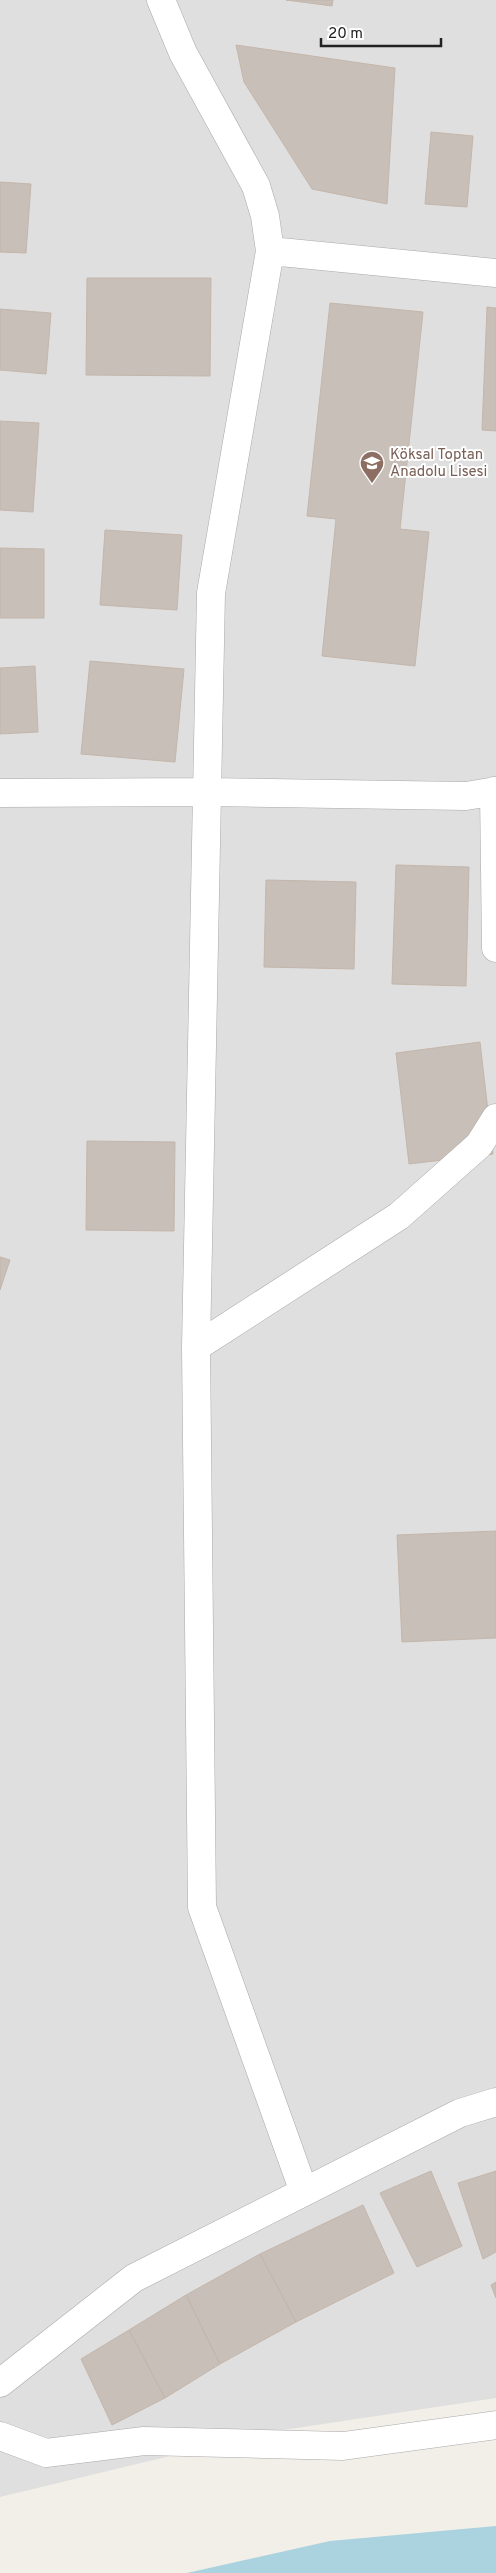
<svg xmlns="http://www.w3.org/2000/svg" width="496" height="2573" viewBox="0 0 496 2573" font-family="Overpass,sans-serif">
<rect width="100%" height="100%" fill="#f2efe9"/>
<path fill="#e0dfdf" d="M 0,0 L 496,0 L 496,2398 L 270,2432 L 0,2497 Z"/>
<path fill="#aad3df" d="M 496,2526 L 496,2573 L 187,2573 L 330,2541 Z"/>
<path fill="#c7bfb8" stroke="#c4b6ab" d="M 286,0 L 333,0 L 332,6 Z
M 236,45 L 395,68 L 387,204 L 312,189 L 244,82 Z
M 431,132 L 473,136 L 467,207 L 425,204 Z
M 0,182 L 31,184 L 26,253 L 0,252 Z
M 87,278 L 211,278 L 210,376 L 86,375 Z
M 330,303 L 423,312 L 400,529 L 429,532 L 415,666 L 322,656 L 336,519 L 307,516 Z
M 487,307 L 496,308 L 496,431 L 482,430 Z
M 0,309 L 51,313 L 46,374 L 0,370 Z
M 0,421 L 39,423 L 33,512 L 0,510 Z
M 105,530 L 182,535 L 177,610 L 100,605 Z
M 0,548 L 44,549 L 44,618 L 0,618 Z
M 90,661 L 184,669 L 175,762 L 81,754 Z
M 35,666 L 38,732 L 0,734 L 0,668 Z
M 396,865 L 469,867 L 466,986 L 392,984 Z
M 266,880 L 356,882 L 354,969 L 264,967 Z
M 480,1042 L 493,1154 L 409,1164 L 396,1053 Z
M 87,1141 L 175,1142 L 174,1231 L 86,1230 Z
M 0,1257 L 10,1260 L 0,1290 Z
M 496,1531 L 496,1638 L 402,1642 L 397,1535 Z
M 431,2171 L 462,2246 L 417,2267 L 380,2193 Z
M 496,2171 L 496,2252 L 483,2259 L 458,2183 Z
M 363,2205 L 394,2273 L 296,2322 L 260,2254 Z
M 260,2254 L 296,2322 L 220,2364 L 186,2295 Z
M 496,2282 L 496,2298 L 491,2285 Z
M 186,2295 L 220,2364 L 165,2398 L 129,2330 Z
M 129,2330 L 165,2398 L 112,2425 L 81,2359 Z"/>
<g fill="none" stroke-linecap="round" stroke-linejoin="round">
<defs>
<path id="minor" d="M 161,0 L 183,53 L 256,186 L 265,216 L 270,251 L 211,593 L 196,1347 L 202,1907 L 304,2192
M 270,251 L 496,273
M 494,791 L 496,948
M 0,793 L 207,792 L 466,796 L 496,791
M 196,1347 L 399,1216 L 479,1145 L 496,1118
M 0,2383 L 134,2278 L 460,2113 L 496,2102
M 0,2436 L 46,2453 L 144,2441 L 343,2446 L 496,2425"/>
</defs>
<use href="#minor" stroke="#a9a9a9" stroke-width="29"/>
<use href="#minor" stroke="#fff" stroke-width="28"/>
</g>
<defs>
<symbol id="school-pin" viewBox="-11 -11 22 30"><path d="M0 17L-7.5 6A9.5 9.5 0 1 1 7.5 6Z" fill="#8d6e63" stroke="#fff"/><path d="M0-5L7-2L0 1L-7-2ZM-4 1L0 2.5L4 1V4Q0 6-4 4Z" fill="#fff"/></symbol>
</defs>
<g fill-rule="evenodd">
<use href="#school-pin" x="358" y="449" width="28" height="38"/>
</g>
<g text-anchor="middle" stroke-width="4" stroke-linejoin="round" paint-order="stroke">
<g font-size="15" fill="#785e54" stroke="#fff" text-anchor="start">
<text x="390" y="459">Köksal Toptan<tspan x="390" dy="17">Anadolu Lisesi</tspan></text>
</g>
</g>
<path d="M321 38v8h120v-8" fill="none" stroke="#222222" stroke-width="2.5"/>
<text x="328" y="38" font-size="15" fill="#222222" stroke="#ffffff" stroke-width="4" paint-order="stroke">20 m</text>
</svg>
